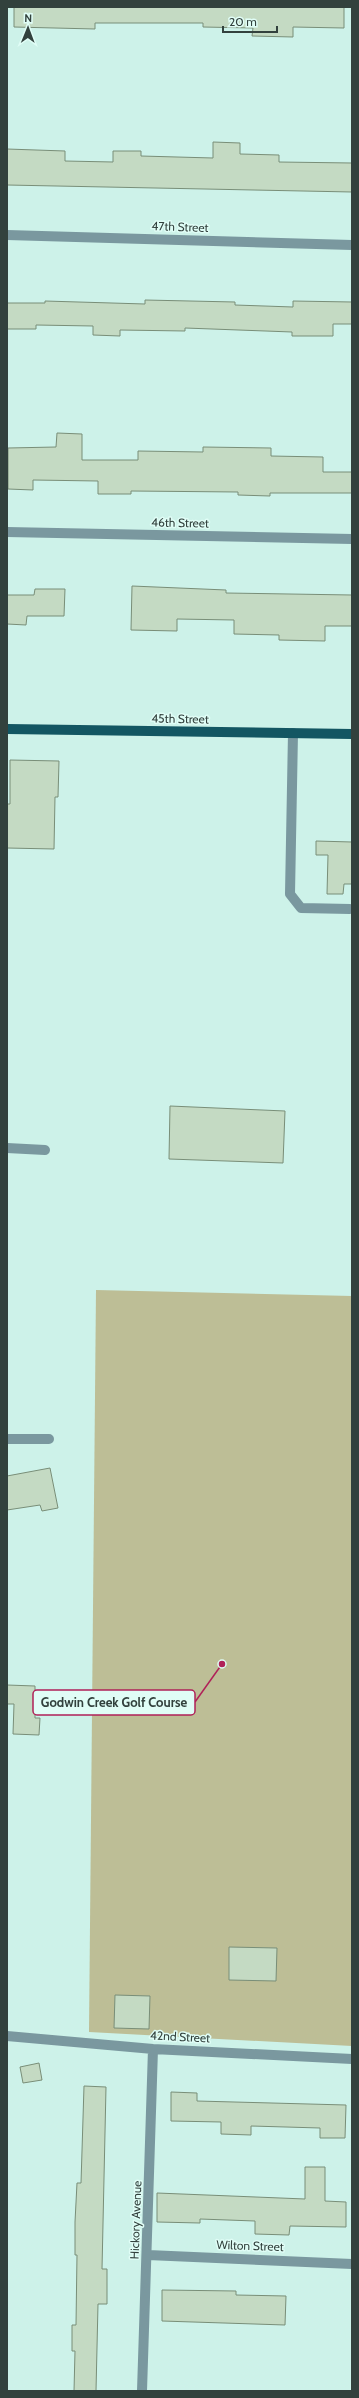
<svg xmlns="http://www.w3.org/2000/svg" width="359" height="2398" viewBox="0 0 359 2398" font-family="Cabin,sans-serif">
<rect width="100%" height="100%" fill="#cdf2e9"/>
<path fill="#bdbe96" d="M 96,1290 L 352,1296 L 352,2046 L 89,2032 Z"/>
<path fill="#c4dac3" stroke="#798e78" d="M 14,7 L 344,7 L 344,28 L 293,27 L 293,37 L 252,36 L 253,28 L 203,27 L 203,23 L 95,23 L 95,29 L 14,27 Z
M 213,142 L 240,143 L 240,154 L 279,155 L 279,162 L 352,163 L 352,192 L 7,185 L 7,149 L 65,151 L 65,161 L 113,162 L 113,151 L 141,151 L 141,156 L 213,158 Z
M 145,300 L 235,302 L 235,305 L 293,307 L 293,301 L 352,302 L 352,324 L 333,324 L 333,336 L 292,336 L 292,332 L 185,328 L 185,331 L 120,330 L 120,336 L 93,335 L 93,326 L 36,325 L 36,329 L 7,329 L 7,303 L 45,303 L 45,301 L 145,304 Z
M 57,433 L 82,434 L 82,460 L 138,460 L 138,451 L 203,452 L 203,447 L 271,448 L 271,456 L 323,457 L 323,472 L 352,472 L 352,493 L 270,493 L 270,496 L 238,495 L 238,492 L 131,491 L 131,494 L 98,494 L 98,481 L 33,480 L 33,490 L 8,489 L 8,448 L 56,447 Z
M 132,586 L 226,590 L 226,593 L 352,595 L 352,626 L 325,626 L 325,641 L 279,640 L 279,635 L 234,634 L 234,620 L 177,619 L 177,631 L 131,630 Z
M 35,589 L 65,589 L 64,616 L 27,616 L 26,625 L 7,624 L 7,595 L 34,595 Z
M 10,760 L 59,761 L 58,797 L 55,797 L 54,849 L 7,848 L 7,804 L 10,804 Z
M 316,841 L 352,842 L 352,884 L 344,884 L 343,894 L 327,894 L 328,855 L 316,855 Z
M 170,1106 L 285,1111 L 283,1163 L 169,1159 Z
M 50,1468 L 58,1508 L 42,1511 L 40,1505 L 7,1510 L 7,1476 Z
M 7,1685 L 35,1686 L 35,1718 L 40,1718 L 39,1735 L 13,1734 L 14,1704 L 7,1704 Z
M 229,1947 L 277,1948 L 276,1981 L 229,1980 Z
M 115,1995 L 150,1996 L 149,2029 L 114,2028 Z
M 39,2063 L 42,2080 L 23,2083 L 20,2067 Z
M 84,2086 L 106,2087 L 102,2269 L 107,2269 L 107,2304 L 98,2304 L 96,2391 L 74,2391 L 75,2351 L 72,2351 L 72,2325 L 76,2325 L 77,2255 L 75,2255 L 75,2222 L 77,2183 L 81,2183 Z
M 171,2092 L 197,2093 L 197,2101 L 346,2105 L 345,2138 L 320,2138 L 320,2128 L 251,2126 L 251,2135 L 221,2134 L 221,2122 L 171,2121 Z
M 305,2167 L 325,2167 L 325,2201 L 346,2202 L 346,2227 L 290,2226 L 289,2235 L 255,2234 L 255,2221 L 200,2219 L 200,2223 L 157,2222 L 157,2193 L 305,2199 Z
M 162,2290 L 236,2291 L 236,2295 L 286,2296 L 285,2325 L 162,2321 Z"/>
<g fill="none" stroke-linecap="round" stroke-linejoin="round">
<path stroke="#7a989f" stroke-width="10" d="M 7,235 L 352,245
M 7,532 L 352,539
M 293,733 L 290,894 L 301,908 L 350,909
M 7,1148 L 45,1150
M 7,1439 L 49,1439
M 7,2036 L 153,2049 L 352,2059
M 148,2255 L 352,2264
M 142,2391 L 153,2049"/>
<path stroke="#135662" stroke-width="10" d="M 7,729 L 352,734"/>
</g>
<g text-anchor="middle" stroke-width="3" stroke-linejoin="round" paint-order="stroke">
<g font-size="12" fill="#32413d" stroke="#e0fdf6">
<text transform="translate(180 227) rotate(2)" y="4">47th Street</text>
<text transform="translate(180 523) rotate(1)" y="4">46th Street</text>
<text transform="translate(180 719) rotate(1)" y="4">45th Street</text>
<text transform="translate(180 2037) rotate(3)" y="4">42nd Street</text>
<text transform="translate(136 2220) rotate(-88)" y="4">Hickory Avenue</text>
<text transform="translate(250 2246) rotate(2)" y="4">Wilton Street</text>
</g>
</g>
<path fill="none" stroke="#b02158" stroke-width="1.5" d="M222 1664L195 1702"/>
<circle fill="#b02158" stroke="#e0fdf6" stroke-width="1.5" cx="222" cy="1664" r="4"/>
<rect fill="#e0fdf6" stroke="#b02158" stroke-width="1.5" x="33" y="1690" width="162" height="25" rx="4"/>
<g font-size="13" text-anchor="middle" font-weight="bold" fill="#32413d">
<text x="114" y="1707">Godwin Creek Golf Course</text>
</g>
<rect width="359" height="2398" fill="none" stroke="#32413d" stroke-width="16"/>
<g transform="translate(28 28) rotate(1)" stroke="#e0fdf6" stroke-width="3" paint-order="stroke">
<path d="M0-3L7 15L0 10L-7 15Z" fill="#32413d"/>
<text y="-6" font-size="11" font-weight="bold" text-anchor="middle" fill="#32413d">N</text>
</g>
<path d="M223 26v6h54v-6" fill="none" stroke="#32413d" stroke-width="2"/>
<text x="229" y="26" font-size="12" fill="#32413d" stroke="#e0fdf6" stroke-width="3" paint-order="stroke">20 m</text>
</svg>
